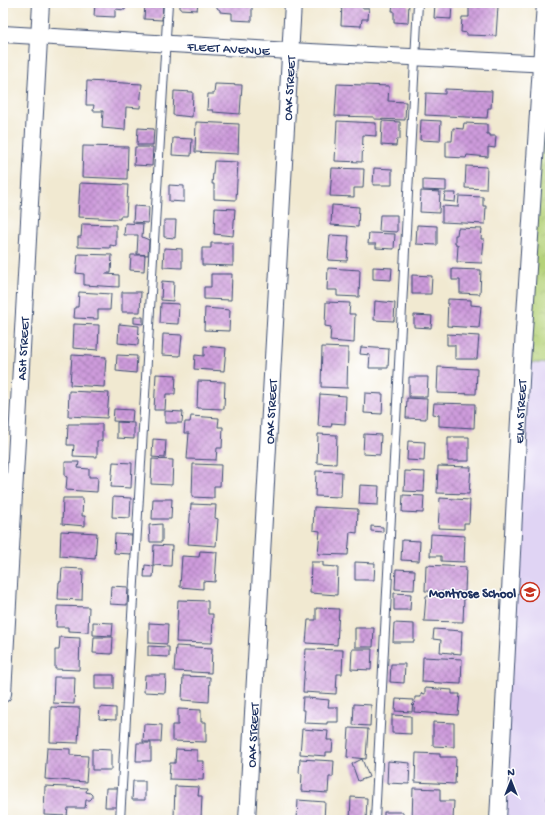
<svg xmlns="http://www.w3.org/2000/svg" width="553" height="823" viewBox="0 0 553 823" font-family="'Gochi Hand',sans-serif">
<defs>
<pattern id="park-crowns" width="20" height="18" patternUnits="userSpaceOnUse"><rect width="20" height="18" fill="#b5d279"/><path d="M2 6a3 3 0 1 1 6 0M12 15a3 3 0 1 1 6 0" fill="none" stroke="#9bb56b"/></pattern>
<pattern id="building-cross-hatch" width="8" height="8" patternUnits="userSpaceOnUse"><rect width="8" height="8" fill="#ce9bdb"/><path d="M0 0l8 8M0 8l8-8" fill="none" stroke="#a67fb5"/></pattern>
</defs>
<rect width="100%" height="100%" fill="#fff"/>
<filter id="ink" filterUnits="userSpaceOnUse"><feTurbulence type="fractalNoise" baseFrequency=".025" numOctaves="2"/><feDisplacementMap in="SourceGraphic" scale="8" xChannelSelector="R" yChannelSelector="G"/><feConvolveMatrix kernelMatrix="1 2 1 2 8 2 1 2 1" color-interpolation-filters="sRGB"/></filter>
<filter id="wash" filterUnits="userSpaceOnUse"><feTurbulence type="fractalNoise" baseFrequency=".012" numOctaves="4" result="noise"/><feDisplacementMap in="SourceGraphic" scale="16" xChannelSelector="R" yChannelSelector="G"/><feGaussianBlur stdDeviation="0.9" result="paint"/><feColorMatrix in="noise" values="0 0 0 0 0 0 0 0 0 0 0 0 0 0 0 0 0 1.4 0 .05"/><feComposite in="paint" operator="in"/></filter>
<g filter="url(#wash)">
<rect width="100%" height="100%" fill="#f1e9d1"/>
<path fill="#e0d4f4" d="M 522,362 L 550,364 L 550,820 L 498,820 Z"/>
<path fill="url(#park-crowns)" stroke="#68806c" d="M 541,64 L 550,64 L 550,364 L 522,362 Z"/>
<g id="blocks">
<path fill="url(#building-cross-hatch)" d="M 95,3 L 126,3 L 125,10 L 115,9 L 115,17 L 94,16 Z
M 145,3 L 163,3 L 162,20 L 144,19 Z
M 180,3 L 198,3 L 197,10 L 180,9 Z
M 217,3 L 252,3 L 252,21 L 232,20 L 232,13 L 220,12 L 220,10 L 217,8 Z
M 342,3 L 362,3 L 362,8 L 369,8 L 368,19 L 362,19 L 361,26 L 341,25 Z
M 393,3 L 409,3 L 408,23 L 394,22 L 394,11 L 392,11 Z
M 435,3 L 452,3 L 451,19 L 434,18 Z
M 469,5 L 498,6 L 496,36 L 467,35 L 467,33 L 461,32 L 462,17 L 469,17 Z
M 87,81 L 142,84 L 140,108 L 126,107 L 125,130 L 102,128 L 103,111 L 93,111 L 94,105 L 86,105 Z
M 215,84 L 242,85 L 240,114 L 213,112 L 213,110 L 207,110 L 208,94 L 214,94 Z
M 337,84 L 389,86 L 388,101 L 406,102 L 405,120 L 374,119 L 374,117 L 335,116 Z
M 445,89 L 492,91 L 491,108 L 488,108 L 487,118 L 425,115 L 426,93 L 445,94 Z
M 174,91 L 193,92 L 192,117 L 173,115 Z
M 421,120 L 441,121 L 440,141 L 420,140 Z
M 337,121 L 376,123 L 376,136 L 363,135 L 362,162 L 335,161 Z
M 382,121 L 400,122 L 400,139 L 397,139 L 396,146 L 381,145 Z
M 196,122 L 239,124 L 238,154 L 195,152 Z
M 464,123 L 487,124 L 487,134 L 490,134 L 490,136 L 496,136 L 495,148 L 488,147 L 488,157 L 467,155 L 466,158 L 446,157 L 446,141 L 452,141 L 453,128 L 463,129 Z
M 138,128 L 154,129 L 153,145 L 137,145 Z
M 173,138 L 192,139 L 191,156 L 172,155 Z
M 83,146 L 128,147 L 127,179 L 82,177 Z
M 135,147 L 153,147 L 152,166 L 134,165 Z
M 214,161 L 238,162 L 236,200 L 214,199 L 214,184 L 212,184 Z
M 466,166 L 487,167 L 486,189 L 465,188 Z
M 332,168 L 364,169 L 363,188 L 354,188 L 354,197 L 330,196 Z
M 374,168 L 392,169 L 392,185 L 373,185 Z
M 423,180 L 446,181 L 446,191 L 423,190 Z
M 80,183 L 128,185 L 126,216 L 120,216 L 120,219 L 78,217 Z
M 169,185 L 184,186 L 184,202 L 169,201 Z
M 421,191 L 440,192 L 439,213 L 420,212 Z
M 445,193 L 456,193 L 455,202 L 444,201 Z
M 459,196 L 483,197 L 483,206 L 486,206 L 485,224 L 442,222 L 442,206 L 458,207 Z
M 332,205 L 359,207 L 358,227 L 331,225 Z
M 134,206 L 149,207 L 148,223 L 133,222 Z
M 215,208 L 235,209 L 233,236 L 214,234 Z
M 380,215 L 397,215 L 397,232 L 379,231 Z
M 164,220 L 176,220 L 175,238 L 164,237 Z
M 125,223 L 143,224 L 142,237 L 149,240 L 148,255 L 137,254 L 138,235 L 124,235 Z
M 82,224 L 116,225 L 116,246 L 110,245 L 110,248 L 78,247 L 78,237 L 81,237 Z
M 417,225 L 437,226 L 437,245 L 416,244 Z
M 458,228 L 482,229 L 481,239 L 484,239 L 482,263 L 457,262 L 458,245 L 456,245 L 456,243 L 455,243 L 455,235 L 457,235 Z
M 369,233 L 395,234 L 394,249 L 376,248 L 376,244 L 368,244 Z
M 330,235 L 349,236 L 347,261 L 328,260 Z
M 211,243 L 233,243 L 233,266 L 202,265 L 202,248 L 211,248 Z
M 164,248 L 182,249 L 182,268 L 163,267 Z
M 78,254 L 112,255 L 111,273 L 106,273 L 106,274 L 119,275 L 119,287 L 84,285 L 84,274 L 76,273 Z
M 131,255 L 145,255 L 144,271 L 130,270 Z
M 373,267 L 392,268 L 391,280 L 373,279 Z
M 328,268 L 360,270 L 359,297 L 337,296 L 337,290 L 327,290 Z
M 452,269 L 481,270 L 480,294 L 460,293 L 460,280 L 452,280 Z
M 211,274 L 232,274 L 231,300 L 204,299 L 204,287 L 211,287 Z
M 412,275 L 432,276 L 431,294 L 412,294 Z
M 162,281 L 174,282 L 173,301 L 161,300 Z
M 79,292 L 111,294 L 110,310 L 98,310 L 98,319 L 74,318 L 75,307 L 78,307 Z
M 122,292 L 141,292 L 140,312 L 122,312 Z
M 448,299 L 471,300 L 471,305 L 481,306 L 479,328 L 447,326 Z
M 375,301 L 395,303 L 394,321 L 374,320 Z
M 326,302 L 350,303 L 349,314 L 355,314 L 354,343 L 330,341 L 331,327 L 325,326 Z
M 161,303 L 179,304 L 178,324 L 160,323 Z
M 205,308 L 230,310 L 229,331 L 204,330 Z
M 414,315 L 432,316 L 431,328 L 414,327 Z
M 134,317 L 143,317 L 143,324 L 134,323 Z
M 74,324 L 99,325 L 98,350 L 73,348 Z
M 119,324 L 139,326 L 138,345 L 118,343 Z
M 163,334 L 182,335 L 180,356 L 162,355 Z
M 447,334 L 479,336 L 477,359 L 455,359 L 455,345 L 447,345 Z
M 204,346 L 226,348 L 224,371 L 194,369 L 195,355 L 204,356 Z
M 322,347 L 348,348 L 347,388 L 321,387 Z
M 361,347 L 389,349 L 388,368 L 369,368 L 370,355 L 360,354 Z
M 72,355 L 106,357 L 104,387 L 70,385 Z
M 117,355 L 137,356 L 136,373 L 116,371 Z
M 438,367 L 477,369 L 476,394 L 437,393 Z
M 156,374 L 176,375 L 175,394 L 166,394 L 165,410 L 154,410 Z
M 409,377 L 428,377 L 427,397 L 409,397 Z
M 198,381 L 225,382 L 224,409 L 197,408 Z
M 69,391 L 109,393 L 107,418 L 68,416 Z
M 365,393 L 383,394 L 382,414 L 364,413 Z
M 320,394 L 346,396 L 345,424 L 332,423 L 331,427 L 318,426 Z
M 407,398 L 427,399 L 426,419 L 406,418 Z
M 434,403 L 475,404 L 474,428 L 439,426 L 439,415 L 433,414 Z
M 114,409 L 133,410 L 132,422 L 113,421 Z
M 165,411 L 183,412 L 182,423 L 165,423 Z
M 191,416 L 219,418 L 218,427 L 223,427 L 222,448 L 217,448 L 216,460 L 187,459 L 189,433 L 184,433 L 185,422 L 190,422 Z
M 117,422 L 134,423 L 134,439 L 117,438 Z
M 68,424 L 102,424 L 102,441 L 97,441 L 97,457 L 73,456 L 74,445 L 67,445 Z
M 318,434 L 337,435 L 336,464 L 317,463 Z
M 364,434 L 381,435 L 380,455 L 363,454 Z
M 448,437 L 469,437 L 469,461 L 448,461 Z
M 153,439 L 166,440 L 165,458 L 152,457 Z
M 408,441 L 425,442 L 424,461 L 407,460 Z
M 152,459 L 173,460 L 172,485 L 151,484 Z
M 65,462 L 79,462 L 78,468 L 89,469 L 89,477 L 98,477 L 97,492 L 66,490 L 67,477 L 65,476 Z
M 113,462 L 132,463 L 131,488 L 111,487 Z
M 193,464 L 221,465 L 220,486 L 214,486 L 214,498 L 192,497 Z
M 438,466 L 471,467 L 469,494 L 437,493 Z
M 316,471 L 342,472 L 341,497 L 315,496 Z
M 405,471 L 425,472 L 424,492 L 404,491 Z
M 360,485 L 379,486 L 378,505 L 359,504 Z
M 403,495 L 424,496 L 423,513 L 402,512 Z
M 113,497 L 131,498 L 130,518 L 112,517 Z
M 63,498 L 83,498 L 82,516 L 85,516 L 85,526 L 62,524 Z
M 440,498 L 470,500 L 469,523 L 464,523 L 464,529 L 438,528 Z
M 153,499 L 172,499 L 171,519 L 152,519 Z
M 191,504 L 216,505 L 215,518 L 218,519 L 216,546 L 188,544 Z
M 314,507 L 358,509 L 357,533 L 350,532 L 348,555 L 318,554 L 320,531 L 313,530 Z
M 162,524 L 162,542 L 150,542 L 149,525 Z
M 371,526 L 383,527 L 383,532 L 371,531 Z
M 61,531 L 97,533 L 95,559 L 60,556 Z
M 115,534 L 132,535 L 131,554 L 114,553 Z
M 431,534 L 465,536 L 464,562 L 441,561 L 441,556 L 430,556 Z
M 402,540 L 420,541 L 419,561 L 401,560 Z
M 154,545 L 172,546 L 171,566 L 153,565 Z
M 200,551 L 217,552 L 215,582 L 203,581 L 203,589 L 180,587 L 182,556 L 199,557 Z
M 311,562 L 323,562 L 323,566 L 338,567 L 337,595 L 310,593 Z
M 355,562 L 375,563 L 374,580 L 355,580 Z
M 145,565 L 154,566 L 153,577 L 144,577 Z
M 426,565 L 466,567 L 465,592 L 425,591 Z
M 62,568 L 83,569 L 82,600 L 58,599 L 59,582 L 61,582 Z
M 396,569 L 415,570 L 414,590 L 395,589 Z
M 111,586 L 128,587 L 127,605 L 110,604 Z
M 394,593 L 411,594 L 410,610 L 394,610 Z
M 426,596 L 464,598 L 463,622 L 424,621 Z
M 178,600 L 208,601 L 208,614 L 213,614 L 212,643 L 176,642 Z
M 57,606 L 89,607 L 88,632 L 68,631 L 68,627 L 56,627 Z
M 316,608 L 339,609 L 337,645 L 306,643 L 308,620 L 316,620 Z
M 93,622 L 113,623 L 112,636 L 93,635 Z
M 149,623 L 168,624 L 167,644 L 149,643 Z
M 394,623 L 414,624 L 414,642 L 393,642 Z
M 355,628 L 374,628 L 373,647 L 355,647 Z
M 434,629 L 462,631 L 461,654 L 440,652 L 441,640 L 433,639 Z
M 60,637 L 80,638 L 79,670 L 55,669 L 55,650 L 59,650 Z
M 94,637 L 113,637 L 112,654 L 93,653 Z
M 148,646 L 169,647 L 169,657 L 148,656 Z
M 176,646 L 212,648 L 211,673 L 174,671 Z
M 306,649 L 343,650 L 342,674 L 337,674 L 336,694 L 303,692 Z
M 352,649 L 372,649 L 371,670 L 351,669 Z
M 423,657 L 462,659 L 461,684 L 422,682 Z
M 391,664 L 405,664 L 404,683 L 390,682 Z
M 95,675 L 114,675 L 114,689 L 95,689 Z
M 145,675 L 166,675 L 165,693 L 144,692 Z
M 183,676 L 210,677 L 209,702 L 182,700 Z
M 54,677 L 75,677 L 74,704 L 53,703 Z
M 425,688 L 452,690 L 452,694 L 460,694 L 458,715 L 414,712 L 415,697 L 421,697 L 421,693 L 425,694 Z
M 303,697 L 309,697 L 308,698 L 329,700 L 328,707 L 338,707 L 338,722 L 327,722 L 327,724 L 304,723 L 305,710 L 302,710 Z
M 396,699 L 413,700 L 412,712 L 395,711 Z
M 354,704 L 371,705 L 370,726 L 353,725 Z
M 51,707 L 80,708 L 78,743 L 50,742 Z
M 100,707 L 116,708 L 116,720 L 99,719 Z
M 178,709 L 201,710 L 201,722 L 206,722 L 206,742 L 172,741 L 172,725 L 178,725 Z
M 392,715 L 411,716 L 411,734 L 392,733 Z
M 433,722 L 454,723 L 454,747 L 433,746 Z
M 144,724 L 162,725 L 161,742 L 143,742 Z
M 349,728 L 368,729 L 366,759 L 347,757 Z
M 302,729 L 328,731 L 327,740 L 333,740 L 332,752 L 326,752 L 326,756 L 300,754 Z
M 137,743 L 151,743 L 151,761 L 136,761 Z
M 47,748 L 70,749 L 70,755 L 88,756 L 86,782 L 45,779 Z
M 92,749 L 111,750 L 111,770 L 92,770 Z
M 176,749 L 197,750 L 197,761 L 204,761 L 203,780 L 169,779 L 170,763 L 175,763 Z
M 416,753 L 440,754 L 440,757 L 456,757 L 455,784 L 415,782 Z
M 300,759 L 334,761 L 333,777 L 329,777 L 328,793 L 301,791 L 302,774 L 299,773 Z
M 362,759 L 369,777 L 358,781 L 352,764 Z
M 388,761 L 410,763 L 409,784 L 387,783 Z
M 549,769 L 550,769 L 550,820 L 546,820 Z
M 133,781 L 145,781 L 145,800 L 132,800 Z
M 45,786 L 87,788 L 86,792 L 90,793 L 92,795 L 92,798 L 90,800 L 86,800 L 85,808 L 68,808 L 67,816 L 44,815 Z
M 175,786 L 199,787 L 198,796 L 202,796 L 201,819 L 174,817 Z
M 106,788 L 118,788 L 118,807 L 105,807 Z
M 413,788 L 440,789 L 440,801 L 454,801 L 453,820 L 412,820 Z
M 351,797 L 367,798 L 366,820 L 350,820 Z
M 298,800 L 325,802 L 324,820 L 297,820 Z
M 384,812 L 403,812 L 403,820 L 384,820 Z"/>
</g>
</g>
<g filter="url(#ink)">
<use href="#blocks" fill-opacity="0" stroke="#3b4b6f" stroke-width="1"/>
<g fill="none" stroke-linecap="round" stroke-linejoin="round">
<defs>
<path id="service" d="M 120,820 L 168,3
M 375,820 L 418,3"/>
<g id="minor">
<path id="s1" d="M 3,34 L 290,51 L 550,64"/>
<path id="s2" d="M 3,694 L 41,3"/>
<path id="s3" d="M 247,820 L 293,3"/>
<path id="s4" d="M 498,820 L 522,362 L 545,3"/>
</g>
</defs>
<use href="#service" stroke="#3b4b6f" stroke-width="10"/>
<use href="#minor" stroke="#3b4b6f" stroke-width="18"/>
<use href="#service" stroke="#fff" stroke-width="8"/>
<use href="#minor" stroke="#fff" stroke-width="16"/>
</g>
</g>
<defs>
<symbol id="school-ring" viewBox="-11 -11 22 22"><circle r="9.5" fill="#fff" stroke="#c8321e" stroke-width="1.5"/><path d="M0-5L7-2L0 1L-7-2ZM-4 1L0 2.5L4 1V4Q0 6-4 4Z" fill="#c8321e"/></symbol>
</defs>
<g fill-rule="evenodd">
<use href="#school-ring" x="519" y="581" width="22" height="22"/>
</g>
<g text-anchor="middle" stroke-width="3" stroke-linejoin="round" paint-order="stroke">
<g font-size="13" fill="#1b2f5e" stroke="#fff">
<text dy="5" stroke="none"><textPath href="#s1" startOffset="226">FLEET AVENUE</textPath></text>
<text dy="5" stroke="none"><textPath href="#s3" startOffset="733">OAK STREET</textPath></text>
<text dy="5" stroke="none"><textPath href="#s2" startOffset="346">ASH STREET</textPath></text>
<text dy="5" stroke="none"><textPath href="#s3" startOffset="409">OAK STREET</textPath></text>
<text dy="5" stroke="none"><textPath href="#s4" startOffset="409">ELM STREET</textPath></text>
<text dy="5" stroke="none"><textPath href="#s3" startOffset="85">OAK STREET</textPath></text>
</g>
<g font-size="13" font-weight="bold" fill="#1b2f5e" stroke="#fff" text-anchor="end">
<text x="516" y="597">Montrose School</text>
</g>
</g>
<rect width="553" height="823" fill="none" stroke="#fff" stroke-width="16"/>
<g transform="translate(511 781)" stroke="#ffffff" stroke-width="3" paint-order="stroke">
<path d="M0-3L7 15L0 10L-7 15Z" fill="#1b2f5e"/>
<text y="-6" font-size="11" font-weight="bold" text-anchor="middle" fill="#1b2f5e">N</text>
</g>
</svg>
